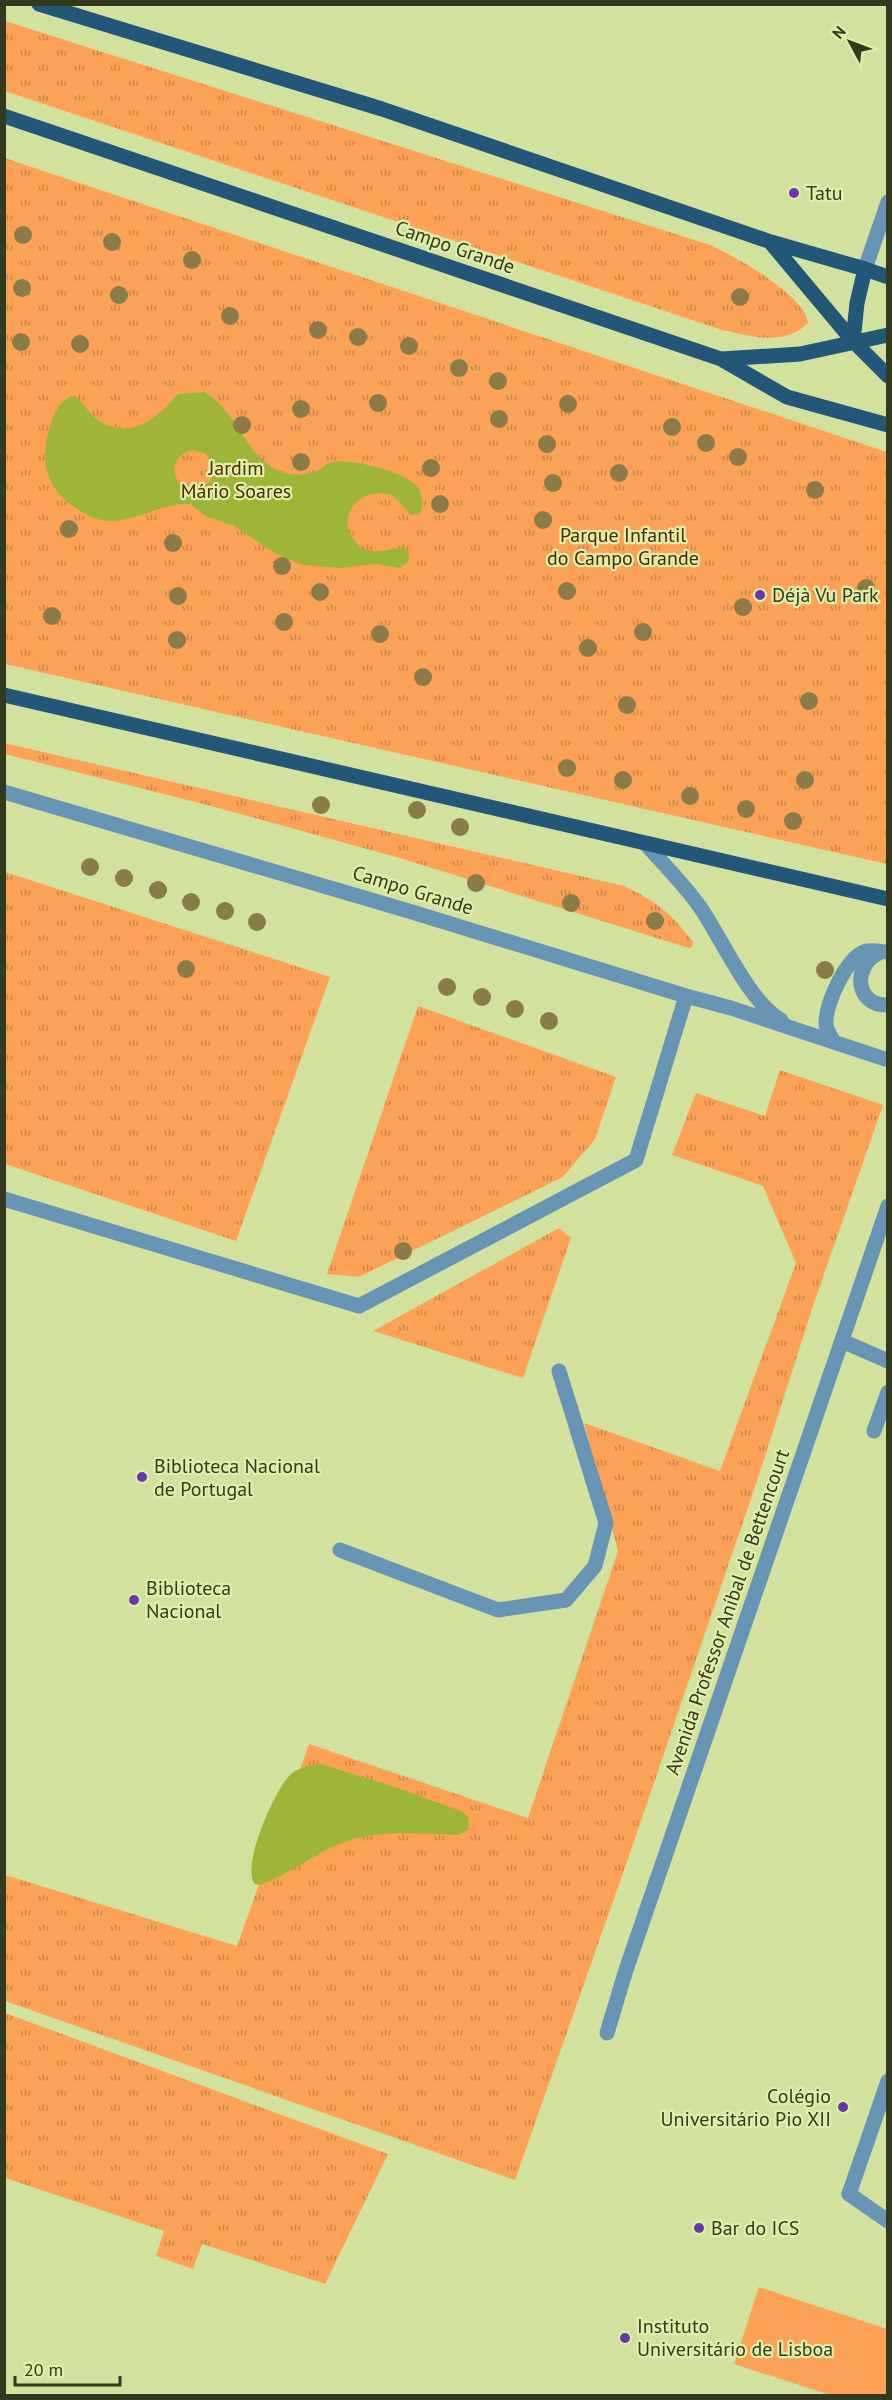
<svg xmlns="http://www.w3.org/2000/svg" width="892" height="2400" viewBox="0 0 892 2400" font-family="'PT Sans',sans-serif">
<defs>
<pattern id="grass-tufts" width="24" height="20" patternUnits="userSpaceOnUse" patternTransform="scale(1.5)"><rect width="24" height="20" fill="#fca256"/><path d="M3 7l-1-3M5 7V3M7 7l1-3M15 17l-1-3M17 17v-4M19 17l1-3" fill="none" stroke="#cd8547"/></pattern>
</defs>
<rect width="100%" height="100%" fill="#d2e29e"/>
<path fill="url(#grass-tufts)" d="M 5,21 L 710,245 C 733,255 806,296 808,323 C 784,347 751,336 722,330 L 5,91 Z
M 5,158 L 887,452 L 887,864 L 5,664 Z
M 4,743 L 624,886 C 657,902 671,913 693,942 L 692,947 L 689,948 L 403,859 L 211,806 L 5,754 Z
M 5,872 L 330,977 L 236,1241 L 5,1164 Z
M 418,1006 L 616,1077 L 595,1139 L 563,1177 L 359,1277 L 327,1274 Z
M 780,1070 L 883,1105 L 814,1303 L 756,1484 L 630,1853 L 515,2180 L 5,2001 L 5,1875 L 237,1946 L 309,1744 L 528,1818 L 618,1551 L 584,1423 L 720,1471 L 796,1263 L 763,1186 L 672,1155 L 696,1093 L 765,1116 Z
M 559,1228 L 571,1238 L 523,1378 L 373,1331 Z
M 5,2013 L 388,2154 L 325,2284 L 202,2244 L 193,2269 L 156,2256 L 164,2231 L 5,2178 Z"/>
<path fill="#fca256" d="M 759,2287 L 887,2329 L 887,2395 L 830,2395 L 734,2364 Z"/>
<path fill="#9fb537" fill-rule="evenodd" d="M 204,392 C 238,411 244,455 279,471 C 291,476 308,476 320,469 C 324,467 327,463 332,462 C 349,458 408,472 418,488 C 423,495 424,507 419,514 L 411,515 C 403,508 399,497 387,494 C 363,488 336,514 352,537 C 371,567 398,538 409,552 L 409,561 L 400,568 L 376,564 L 339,568 L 303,565 L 276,554 L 232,525 L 207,517 L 190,504 C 158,502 130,528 96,519 C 90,517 84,513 79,510 C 43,489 38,456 53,418 C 57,408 62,398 73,396 C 85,402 89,416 101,422 C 133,440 158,417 178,394 ZM 193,450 L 206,454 L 213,467 L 211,481 L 199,489 C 184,490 176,484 174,469 C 176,458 182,452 193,450 Z
M 321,1764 L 395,1787 L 461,1811 L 469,1818 L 468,1830 L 458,1835 C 421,1834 377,1829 342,1843 C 313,1854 289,1875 260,1885 L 255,1884 C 240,1868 275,1789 290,1775 C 299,1767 310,1765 321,1764 Z"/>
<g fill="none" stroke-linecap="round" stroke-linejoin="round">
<path stroke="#6795b3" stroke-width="15" d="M 865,269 L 888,202
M 4,792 L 412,912 L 686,996 L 731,1008 L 888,1060
M 645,843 C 664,865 686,886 702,910 C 722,940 751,1004 781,1020
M 879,953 C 851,966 856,1007 888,1005
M 834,1042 C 831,1037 827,1031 826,1025 C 825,1005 845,960 864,952 C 870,949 881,952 888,952
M 4,1199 L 359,1306 L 636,1160 L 686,996
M 842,1341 L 888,1361
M 874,1431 L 888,1392
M 340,1550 L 498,1610 L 566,1600 L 595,1566 L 606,1523 L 559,1371
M 607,2033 L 626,1970 L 888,1206
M 888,2081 L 849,2194 L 888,2221"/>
<path stroke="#235777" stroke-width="15" d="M 39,4 L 382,109 L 771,242 L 865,269 L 888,277
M 4,116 L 721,359 L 787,397 L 888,425
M 771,243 L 853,341 L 888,376
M 853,341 L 857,303 L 865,269
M 721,359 L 800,354 L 888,335
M 4,695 L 888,899"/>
</g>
<g fill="#897c49">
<circle cx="23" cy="235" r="9"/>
<circle cx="112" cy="242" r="9"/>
<circle cx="192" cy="260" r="9"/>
<circle cx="22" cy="288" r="9"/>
<circle cx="119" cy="295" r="9"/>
<circle cx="740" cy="297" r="9"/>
<circle cx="230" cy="316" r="9"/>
<circle cx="318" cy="330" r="9"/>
<circle cx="358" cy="337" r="9"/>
<circle cx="21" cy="342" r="9"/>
<circle cx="80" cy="344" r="9"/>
<circle cx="409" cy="346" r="9"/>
<circle cx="459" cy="368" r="9"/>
<circle cx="498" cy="381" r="9"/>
<circle cx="378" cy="403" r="9"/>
<circle cx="568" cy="404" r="9"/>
<circle cx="301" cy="409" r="9"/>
<circle cx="499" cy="419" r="9"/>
<circle cx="242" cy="425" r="9"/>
<circle cx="672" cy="427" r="9"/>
<circle cx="706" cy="443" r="9"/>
<circle cx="547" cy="444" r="9"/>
<circle cx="738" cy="457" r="9"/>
<circle cx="301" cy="462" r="9"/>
<circle cx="431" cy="468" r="9"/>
<circle cx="619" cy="473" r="9"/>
<circle cx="553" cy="483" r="9"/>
<circle cx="815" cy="490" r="9"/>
<circle cx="440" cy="504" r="9"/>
<circle cx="543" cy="520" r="9"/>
<circle cx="69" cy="529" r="9"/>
<circle cx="173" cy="543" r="9"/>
<circle cx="282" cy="566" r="9"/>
<circle cx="866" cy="588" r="9"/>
<circle cx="567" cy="591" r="9"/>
<circle cx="320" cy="592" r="9"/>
<circle cx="178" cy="596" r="9"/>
<circle cx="743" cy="607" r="9"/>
<circle cx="52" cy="616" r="9"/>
<circle cx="284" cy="622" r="9"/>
<circle cx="643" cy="632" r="9"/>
<circle cx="380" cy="634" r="9"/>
<circle cx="177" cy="640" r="9"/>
<circle cx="588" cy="648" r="9"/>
<circle cx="423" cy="677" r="9"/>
<circle cx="809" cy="701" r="9"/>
<circle cx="627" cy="705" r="9"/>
<circle cx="567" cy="768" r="9"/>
<circle cx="623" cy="780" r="9"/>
<circle cx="805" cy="780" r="9"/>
<circle cx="690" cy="796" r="9"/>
<circle cx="321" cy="805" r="9"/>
<circle cx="746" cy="809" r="9"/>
<circle cx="417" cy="810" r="9"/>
<circle cx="793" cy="821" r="9"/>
<circle cx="460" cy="827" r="9"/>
<circle cx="90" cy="867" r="9"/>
<circle cx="124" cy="878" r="9"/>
<circle cx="476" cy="883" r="9"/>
<circle cx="158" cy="890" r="9"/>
<circle cx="191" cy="902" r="9"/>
<circle cx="571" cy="903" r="9"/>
<circle cx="225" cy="911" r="9"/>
<circle cx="655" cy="921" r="9"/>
<circle cx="257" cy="922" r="9"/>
<circle cx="186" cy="969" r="9"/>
<circle cx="825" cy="970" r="9"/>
<circle cx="447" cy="987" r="9"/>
<circle cx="482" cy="997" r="9"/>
<circle cx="515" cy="1009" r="9"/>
<circle cx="549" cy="1021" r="9"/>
<circle cx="403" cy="1251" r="9"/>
</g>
<g fill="#6a36ad" stroke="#dfefab" stroke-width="2">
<circle cx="794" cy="193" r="6"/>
<circle cx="760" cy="595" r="6"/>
<circle cx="142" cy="1477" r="6"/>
<circle cx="134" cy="1600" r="6"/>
<circle cx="843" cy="2107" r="6"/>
<circle cx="699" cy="2228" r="6"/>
<circle cx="625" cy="2338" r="6"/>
</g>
<g text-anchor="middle" stroke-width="4.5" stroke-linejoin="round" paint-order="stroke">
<g font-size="20" fill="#33391d" stroke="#dfefab" text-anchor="start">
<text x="806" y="200">Tatu</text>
<text x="772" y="602">Déjà Vu Park</text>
<text x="154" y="1473">Biblioteca Nacional<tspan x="154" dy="23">de Portugal</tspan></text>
<text x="146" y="1595">Biblioteca<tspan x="146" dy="23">Nacional</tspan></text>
<text x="831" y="2103" text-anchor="end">Colégio<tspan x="831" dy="23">Universitário Pio XII</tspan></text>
<text x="711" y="2235">Bar do ICS</text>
<text x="637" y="2333">Instituto<tspan x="637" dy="23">Universitário de Lisboa</tspan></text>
</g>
<g font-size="20" fill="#33391d" stroke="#dfefab">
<text transform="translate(455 247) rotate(19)" y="7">Campo Grande</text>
<text transform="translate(413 890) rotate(17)" y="7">Campo Grande</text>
<text transform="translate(727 1612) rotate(-71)" y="7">Avenida Professor Aníbal de Bettencourt</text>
</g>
<g font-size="20" fill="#4d2803" stroke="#dfefab">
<text x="236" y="475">Jardim<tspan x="236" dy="23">Mário Soares</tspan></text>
<text x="623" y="542">Parque Infantil<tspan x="623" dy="23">do Campo Grande</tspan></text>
</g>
</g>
<rect width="892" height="2400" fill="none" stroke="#33391d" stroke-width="12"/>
<g transform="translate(850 42) rotate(311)" stroke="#dfefab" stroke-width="4.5" paint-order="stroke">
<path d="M0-4.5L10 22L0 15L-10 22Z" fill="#33391d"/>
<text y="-9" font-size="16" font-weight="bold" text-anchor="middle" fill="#33391d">N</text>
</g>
<path d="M15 2376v9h105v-9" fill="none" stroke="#33391d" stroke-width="3"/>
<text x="24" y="2376" font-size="18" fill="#33391d" stroke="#dfefab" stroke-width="4.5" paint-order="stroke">20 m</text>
</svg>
